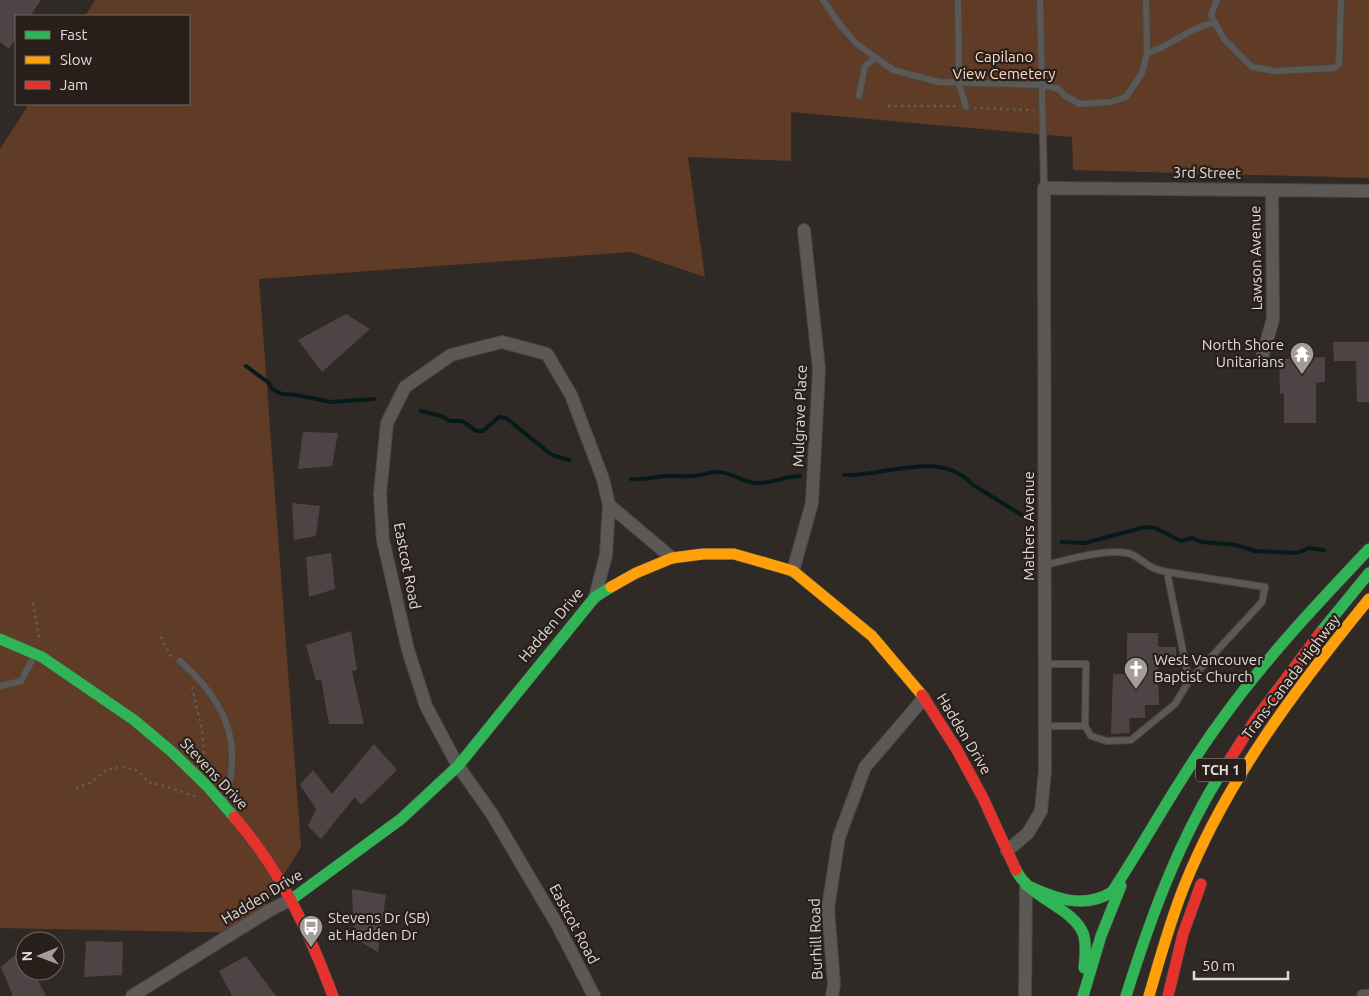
<svg xmlns="http://www.w3.org/2000/svg" width="1369" height="996" viewBox="0 0 1369 996" font-family="Ubuntu,sans-serif">
<rect width="100%" height="100%" fill="#302a26"/>
<path fill="#603b25" d="M 95,0 L 1369,0 L 1369,178 L 1073,170 L 1072,137 L 791,112 L 791,161 L 688,157 L 705,277 L 631,252 L 259,279 L 301,847 L 248,933 L 0,928 L 0,149 L 29,104 L 189,104 L 189,16 L 85,16 Z"/>
<g fill="none" stroke-linecap="round" stroke-linejoin="round">
<path stroke="#041a1b" stroke-width="4" d="M 246,366 L 269,383 L 272,389 L 282,394 L 296,395 L 331,402 L 374,399
M 421,411 L 441,416 L 450,421 L 462,421 L 476,431 L 483,431 L 499,417 L 506,418 L 552,455 L 569,460
M 844,475 C 885,477 939,448 973,485 L 1025,517
M 631,479 C 643,480 654,477 666,476 C 675,475 684,477 693,476 C 700,476 708,472 716,472 C 730,471 742,482 755,483 C 771,484 784,476 800,476
M 1062,542 L 1085,543 L 1145,527 L 1155,528 L 1181,541 L 1192,538 L 1202,542 L 1236,545 L 1255,551 L 1297,553 L 1309,548 L 1324,550"/>
</g>
<path fill="#4f4346" d="M 0,0 L 41,0 L 30,16 L 16,16 L 16,38 L 9,49 L 0,42 Z
M 346,314 L 370,329 L 322,372 L 298,340 Z
M 1333,342 L 1369,342 L 1369,402 L 1357,402 L 1356,361 L 1334,361 Z
M 1325,357 L 1325,382 L 1316,383 L 1316,423 L 1284,423 L 1284,393 L 1280,394 L 1279,359 Z
M 303,432 L 338,433 L 332,466 L 298,469 Z
M 292,503 L 320,506 L 316,536 L 294,540 Z
M 331,553 L 335,589 L 309,597 L 306,557 Z
M 351,631 L 357,670 L 352,671 L 364,724 L 329,724 L 321,679 L 316,681 L 306,645 Z
M 1127,633 L 1158,633 L 1158,647 L 1176,647 L 1176,665 L 1158,665 L 1159,705 L 1145,705 L 1145,718 L 1129,718 L 1130,733 L 1111,734 L 1113,674 L 1127,674 Z
M 374,744 L 397,770 L 361,805 L 355,797 L 321,839 L 308,826 L 316,809 L 300,785 L 313,770 L 332,794 Z
M 352,889 L 386,895 L 378,952 L 354,938 Z
M 86,941 L 123,942 L 122,975 L 84,977 Z
M 25,947 L 25,971 L 33,971 L 46,996 L 13,996 L 1,967 Z
M 246,956 L 276,996 L 232,996 L 219,971 Z"/>
<g fill="none" stroke-linecap="round" stroke-linejoin="round">
<defs>
<path id="lane" d="M 823,0 L 841,26 L 857,44 L 893,70 L 939,82 L 1042,85 L 1059,89 L 1065,96 L 1080,104 L 1111,102 L 1126,97 L 1142,73 L 1147,53 L 1146,0
M 958,0 L 959,84 L 966,107
M 1040,0 L 1044,188
M 1217,0 L 1211,15 L 1224,39 L 1252,67 L 1274,71 L 1334,68 L 1339,64 L 1341,0
M 1147,53 C 1171,47 1189,27 1214,23
M 859,96 L 865,66 L 875,58
M 1045,565 C 1066,560 1114,546 1133,555 C 1148,563 1147,568 1167,572
M 180,661 C 224,700 244,741 225,800
M 1045,664 L 1086,664 L 1085,726 L 1091,736 L 1107,741 L 1131,740 L 1175,704 L 1189,681 L 1262,602 L 1265,587 L 1167,572 L 1189,681
M 0,686 L 21,681 L 31,662
M 1045,726 L 1085,726"/>
<path id="street" d="M 1263,354 L 1273,319 L 1272,190
M 609,505 L 672,558
M 793,571 L 812,503 L 819,369 L 804,230
M 1007,851 L 1028,833 L 1041,811 L 1045,771 L 1044,188 L 1369,191
M 132,996 L 270,910 L 292,899
M 594,996 L 558,926 L 492,814 L 458,766 L 426,706 L 408,650 L 383,540 L 380,494 L 387,423 L 405,387 L 451,355 L 502,342 L 547,354 L 571,395 L 603,479 L 609,505 L 606,555 L 595,597
M 832,996 L 834,984 L 828,908 L 839,837 L 865,767 L 924,698
M 1025,996 L 1026,885
M 1363,996 L 1369,996"/>
<path id="fast" d="M 1320,633 L 1369,573
M 0,639 L 42,657 L 134,720 L 172,752 L 207,786 L 234,817
M 1016,870 C 1030,899 1072,907 1083,933 C 1087,944 1085,957 1084,968
M 1026,885 C 1054,898 1083,910 1112,892 C 1149,836 1180,776 1220,722 C 1264,660 1317,604 1369,549
M 292,899 L 401,819 L 458,766 L 595,597 L 611,587
M 1083,996 L 1101,936 L 1121,886
M 1126,996 C 1151,916 1180,837 1225,767"/>
<path id="slow" d="M 611,587 L 636,573 L 672,558 L 703,554 L 734,554 L 793,571 L 872,636 L 922,695
M 1149,996 C 1160,958 1170,921 1185,884 C 1228,778 1297,687 1369,599"/>
<path id="jam" d="M 922,695 L 957,750 L 983,798 L 1016,870
M 1225,767 L 1255,720 L 1320,633
M 234,817 C 280,869 309,932 333,996
M 1168,996 L 1183,934 L 1201,884"/>
</defs>
<use href="#lane" stroke="#4b4744" stroke-width="8"/>
<use href="#street" stroke="#4b4744" stroke-width="14"/>
<use href="#fast" stroke="#4b4744" stroke-width="12"/>
<use href="#slow" stroke="#4b4744" stroke-width="12"/>
<use href="#jam" stroke="#4b4744" stroke-width="12"/>
<path stroke="#605d5a" stroke-width="2.5" stroke-dasharray="2.5 4" stroke-linecap="butt" d="M 888,106 L 957,106
M 974,108 L 1034,110
M 33,603 L 39,638
M 161,637 L 171,657
M 192,687 L 202,730 L 205,763
M 76,788 L 90,783 L 108,769 L 125,767 L 138,771 L 148,782 L 165,786 L 197,797"/>
<use href="#lane" stroke="#5c5856" stroke-width="6"/>
<use href="#street" stroke="#5c5856" stroke-width="12"/>
<use href="#fast" stroke="#30b455" stroke-width="11"/>
<use href="#slow" stroke="#ff9f0a" stroke-width="11"/>
<use href="#jam" stroke="#e5322d" stroke-width="11"/>
</g>
<defs>
<symbol id="temple-pin" viewBox="-11 -11 22 30"><path d="M0 17L-7.5 6A9.5 9.5 0 1 1 7.5 6Z" fill="#a39d99" stroke="#291f1a"/><path d="M0-6L5-2H3V0L6.5 2.5H4V6H1.5V3h-3V6H-4V2.5H-6.5L-3 0V-2H-5Z" fill="#fff"/></symbol>
<symbol id="church-pin" viewBox="-11 -11 22 30"><path d="M0 17L-7.5 6A9.5 9.5 0 1 1 7.5 6Z" fill="#a39d99" stroke="#291f1a"/><path d="M-1.2-6h2.4v3.5h3.3v2.4h-3.3V6h-2.4V-.1h-3.3v-2.4h3.3Z" fill="#fff"/></symbol>
<symbol id="bus-pin" viewBox="-11 -11 22 30"><path d="M0 17L-7.5 6A9.5 9.5 0 1 1 7.5 6Z" fill="#a39d99" stroke="#291f1a"/><path d="M-5-6H5V4H4V6H2V4H-2V6H-4V4H-5ZM-3.5-4V0h7V-4ZM-3.5 1.2v1.5H-2V1.2ZM2 1.2v1.5H3.5V1.2Z" fill="#fff"/></symbol>
</defs>
<g fill-rule="evenodd">
<use href="#temple-pin" x="1288" y="340" width="28" height="38"/>
<use href="#church-pin" x="1122" y="655" width="28" height="38"/>
<use href="#bus-pin" x="297" y="913" width="28" height="38"/>
</g>
<g text-anchor="middle" stroke-width="4.5" stroke-linejoin="round" paint-order="stroke">
<rect fill="#291f1a" stroke="#aaa39e" stroke-width="1" x="1196" y="758.5" width="50" height="23" rx="4"/>
<g font-size="14" font-weight="bold" fill="#e1dbd7">
<text x="1221" y="775">TCH 1</text>
</g>
<g font-size="15" fill="#fddac6" stroke="#291f1a">
<text x="1004" y="62">Capilano<tspan x="1004" dy="17">View Cemetery</tspan></text>
</g>
<g font-size="15" fill="#e1dbd7" stroke="#291f1a">
<text transform="translate(1207 173) rotate(1)" y="5">3rd Street</text>
<text transform="translate(1256 258) rotate(-91)" y="5">Lawson Avenue</text>
<text transform="translate(800 416) rotate(-88)" y="5">Mulgrave Place</text>
<text transform="translate(1029 526) rotate(-90)" y="5">Mathers Avenue</text>
<text transform="translate(407 566) rotate(79)" y="5">Eastcot Road</text>
<text transform="translate(551 625) rotate(-50)" y="5">Hadden Drive</text>
<text transform="translate(1291 677) rotate(-53)" y="5">Trans-Canada Highway</text>
<text transform="translate(964 734) rotate(59)" y="5">Hadden Drive</text>
<text transform="translate(214 774) rotate(47)" y="5">Stevens Drive</text>
<text transform="translate(262 897) rotate(-31)" y="5">Hadden Drive</text>
<text transform="translate(574 924) rotate(62)" y="5">Eastcot Road</text>
<text transform="translate(816 939) rotate(-92)" y="5">Burhill Road</text>
</g>
<g font-size="15" fill="#e1dbd7" stroke="#291f1a" text-anchor="start">
<text x="1284" y="350" text-anchor="end">North Shore<tspan x="1284" dy="17">Unitarians</tspan></text>
<text x="1154" y="665">West Vancouver<tspan x="1154" dy="17">Baptist Church</tspan></text>
<text x="328" y="923">Stevens Dr (SB)<tspan x="328" dy="17">at Hadden Dr</tspan></text>
</g>
</g>
<rect x="15" y="15" width="175" height="90" fill="#291f1a" stroke="#736a66"/>
<rect x="25" y="31" width="25" height="8" fill="#30b455" stroke="#736a66"/>
<text x="60" y="40" font-size="15" fill="#e1dbd7">Fast</text>
<rect x="25" y="56" width="25" height="8" fill="#ff9f0a" stroke="#736a66"/>
<text x="60" y="65" font-size="15" fill="#e1dbd7">Slow</text>
<rect x="25" y="81" width="25" height="8" fill="#e5322d" stroke="#736a66"/>
<text x="60" y="90" font-size="15" fill="#e1dbd7">Jam</text>
<g transform="translate(40 956) rotate(269)"><circle r="24" fill="#291f1a" stroke="#736a66"/>
<path d="M0-4L9 19L0 12L-9 19Z" fill="#a39d99"/>
<text y="-8" font-size="14" font-weight="bold" text-anchor="middle" fill="#e1dbd7">N</text>
</g>
<path d="M1194 971v8h94v-8" fill="none" stroke="#e1dbd7" stroke-width="2.5"/>
<text x="1202" y="971" font-size="15" fill="#e1dbd7" stroke="#291f1a" stroke-width="4" paint-order="stroke">50 m</text>
</svg>
